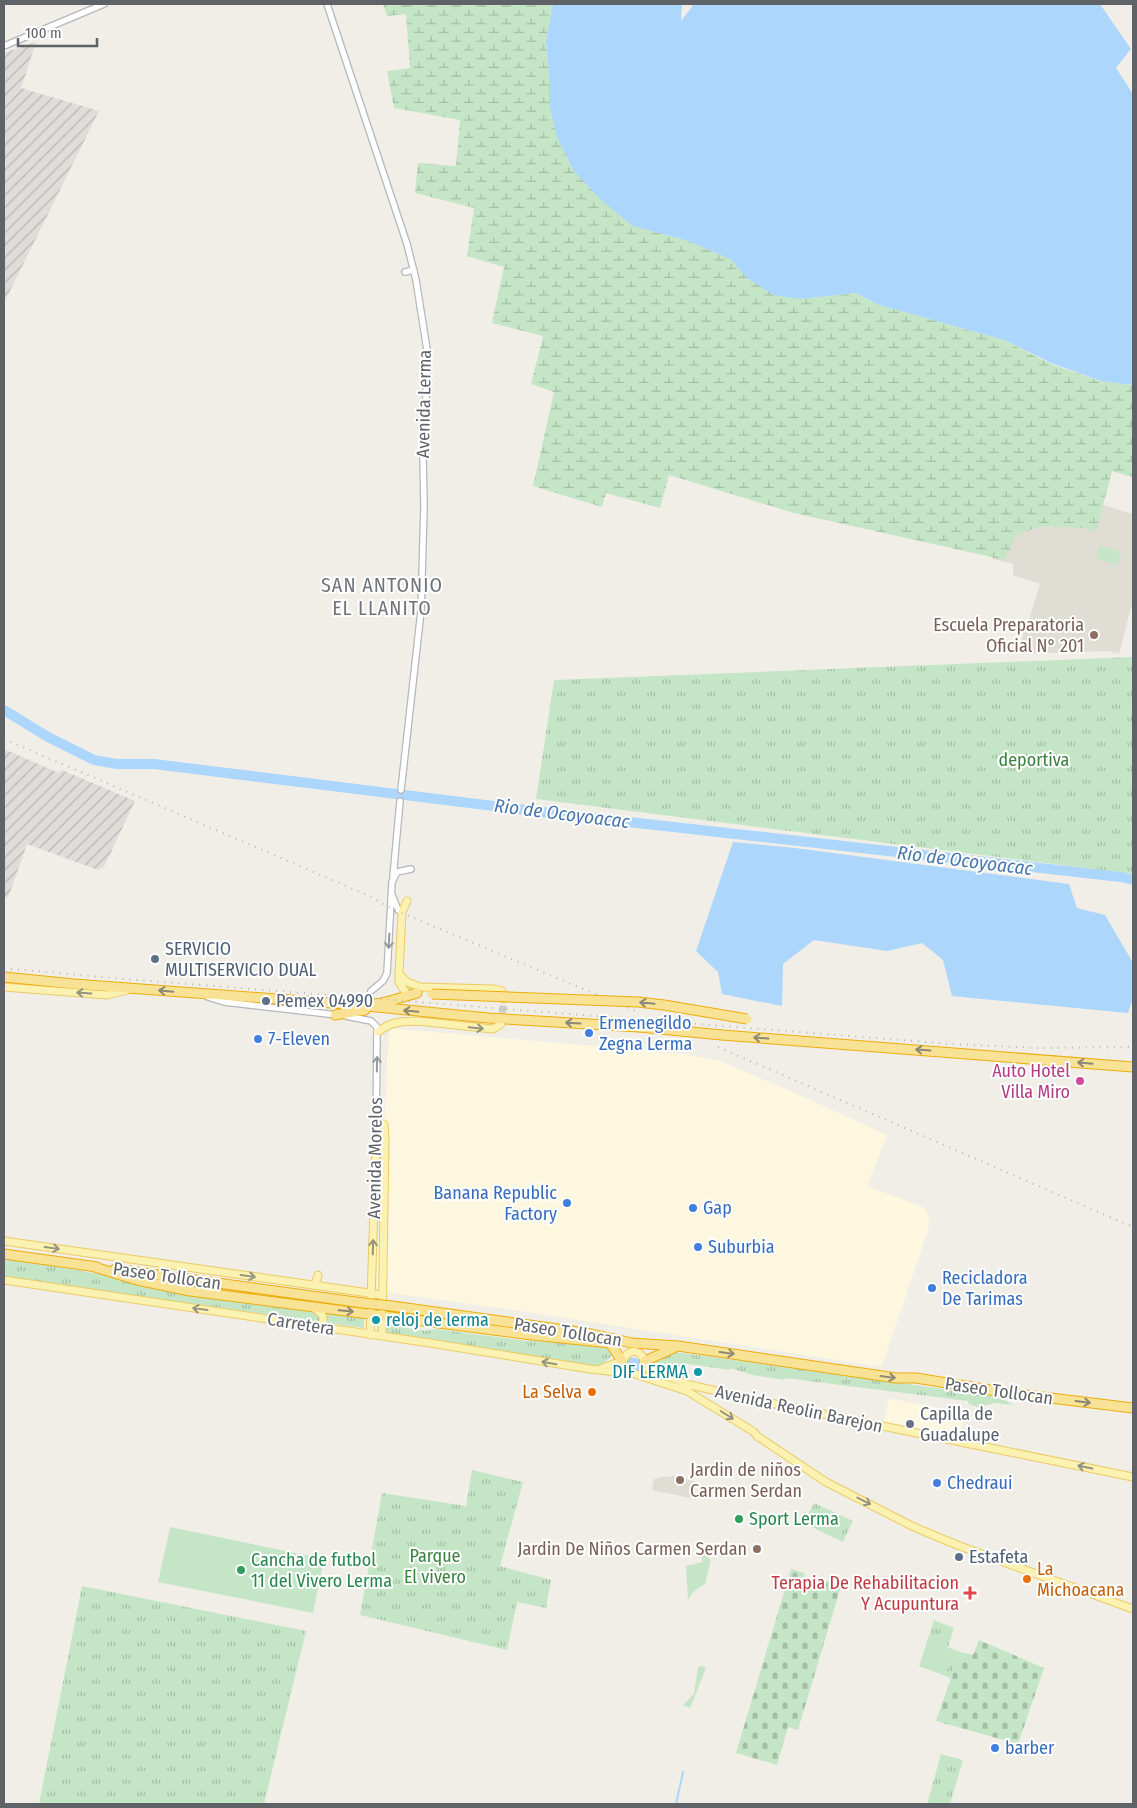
<svg xmlns="http://www.w3.org/2000/svg" width="1137" height="1808" viewBox="0 0 1137 1808" font-family="'Fira Sans Condensed',sans-serif">
<defs>
<pattern id="industrial-furrows" width="10" height="10" patternUnits="userSpaceOnUse" patternTransform="scale(1.25)"><rect width="10" height="10" fill="#dfddd9"/><path d="M-1 1l2-2M0 10L10 0M9 11l2-2" fill="none" stroke="#b8b7b4"/></pattern>
<pattern id="grass-tufts" width="24" height="20" patternUnits="userSpaceOnUse" patternTransform="scale(1.25)"><rect width="24" height="20" fill="#c5e6c6"/><path d="M3 7l-1-3M5 7V3M7 7l1-3M15 17l-1-3M17 17v-4M19 17l1-3" fill="none" stroke="#a3bea5"/></pattern>
<pattern id="wetland-marsh" width="20" height="14" patternUnits="userSpaceOnUse" patternTransform="scale(1.25)"><rect width="20" height="14" fill="#c5e6c6"/><path d="M1 5h8M5 5V1M11 12h8M15 12V8" fill="none" stroke="#a3bea5"/></pattern>
<pattern id="cemetery-stones" width="16" height="16" patternUnits="userSpaceOnUse" patternTransform="scale(1.25)"><rect width="16" height="16" fill="#c5e6c6"/><path d="M2 7V4a2 2 0 0 1 4 0v3zM10 15v-3a2 2 0 0 1 4 0v3z" fill="#a3bea5"/></pattern>
</defs>
<rect width="100%" height="100%" fill="#f0eee7"/>
<path fill="#fdf7e0" d="M 389,1028 L 684,1054 L 720,1061 L 804,1097 L 887,1135 L 867,1186 L 925,1208 L 929,1218 L 929,1227 L 882,1367 L 513,1310 L 376,1291 Z
M 889,1398 L 965,1413 L 959,1438 L 883,1422 Z"/>
<path fill="url(#industrial-furrows)" d="M 36,42 L 21,88 L 99,111 L 4,303 L 4,53 Z
M 4,749 L 59,773 L 62,770 L 135,801 L 104,867 L 98,870 L 27,844 L 8,898 L 4,897 Z"/>
<path fill="#e0ddd5" d="M 975,379 L 1133,477 L 1112,471 L 1103,505 L 1133,514 L 1133,600 L 1119,654 L 1109,651 L 1020,654 L 1025,620 L 1029,620 L 1040,584 L 1013,575 L 1013,564 L 992,559 L 1003,516 Z
M 676,1476 L 694,1481 L 690,1498 L 652,1490 L 654,1479 L 661,1477 Z"/>
<path fill="url(#grass-tufts)" d="M 1133,657 L 1133,874 L 536,799 L 554,680 Z
M 4,1257 L 115,1277 L 364,1317 L 364,1328 L 4,1277 Z
M 382,1315 C 398,1326 416,1334 436,1329 L 528,1341 L 606,1344 L 614,1354 L 597,1369 L 381,1336 Z
M 667,1351 L 995,1396 L 1015,1405 L 995,1403 L 978,1407 L 969,1404 L 968,1401 L 785,1378 L 784,1380 L 753,1375 L 730,1368 L 729,1370 L 682,1363 L 679,1375 L 655,1369 L 652,1364 L 652,1359 Z
M 472,1470 L 523,1482 L 500,1566 L 551,1580 L 546,1608 L 517,1602 L 507,1650 L 360,1615 L 382,1493 L 466,1506 Z
M 814,1503 L 853,1521 L 843,1542 L 804,1523 Z
M 82,1586 L 306,1631 L 264,1804 L 39,1804 Z
M 934,1620 L 954,1628 L 948,1647 L 960,1652 L 951,1678 L 919,1666 Z
M 941,1754 L 963,1760 L 950,1804 L 927,1804 Z"/>
<path fill="url(#wetland-marsh)" d="M 383,4 L 553,4 L 546,41 L 549,78 L 549,104 L 633,226 L 688,241 L 730,259 L 750,280 L 801,299 L 856,293 L 879,305 L 1004,340 L 1051,364 L 1100,381 L 1133,385 L 1133,477 L 1112,471 L 1096,532 L 1085,528 L 1041,526 L 1016,535 L 1005,560 L 794,513 L 669,475 L 660,508 L 606,493 L 602,507 L 533,486 L 554,392 L 531,384 L 543,336 L 492,323 L 504,267 L 467,256 L 474,208 L 415,193 L 418,163 L 456,166 L 460,120 L 394,108 L 387,71 L 410,68 L 406,14 L 387,16 Z"/>
<path fill="url(#cemetery-stones)" d="M 791,1569 L 804,1573 L 806,1580 L 822,1585 L 827,1581 L 841,1586 L 798,1730 L 788,1727 L 777,1765 L 736,1753 Z
M 979,1640 L 1044,1668 L 1018,1744 L 936,1721 L 960,1652 L 973,1655 Z"/>
<path fill="#c5e6c6" d="M 1100,545 L 1121,552 L 1117,565 L 1096,558 Z
M 170,1527 L 324,1559 L 313,1613 L 158,1582 Z
M 699,1550 L 711,1560 L 705,1584 C 697,1588 692,1592 688,1600 L 686,1566 L 703,1562 Z
M 926,1647 L 952,1656 L 948,1669 L 922,1660 Z
M 702,1666 L 706,1668 L 690,1708 L 683,1705 L 694,1694 L 698,1667 Z"/>
<path fill="#acd6fb" d="M 553,4 L 682,4 L 681,21 L 691,8 L 693,4 L 1100,4 L 1131,49 L 1116,68 L 1133,94 L 1133,385 L 1101,381 L 1051,363 L 1004,340 L 879,305 L 856,293 L 801,299 L 773,295 L 747,278 L 730,259 L 688,241 L 633,226 L 601,200 L 574,171 L 557,137 L 549,104 L 549,78 L 546,41 Z
M 733,842 L 795,848 L 1069,884 L 1077,908 L 1105,915 L 1133,963 L 1133,997 L 1128,1013 L 952,996 L 943,960 L 922,943 L 887,951 L 814,940 L 783,964 L 782,1006 L 722,994 L 718,972 L 696,951 Z
M 630,1357 L 640,1359 L 642,1367 L 639,1371 L 631,1371 L 627,1368 L 625,1360 Z"/>
<g fill="none" stroke-linecap="round" stroke-linejoin="round">
<path stroke="#acd6fb" stroke-width="2" d="M 676,1804 L 683,1772"/>
<path stroke="#acd6fb" stroke-width="10" d="M 4,710 L 48,737 L 94,760 L 117,764 L 154,764 L 566,815 L 1121,877 L 1133,880"/>
<path stroke="#cccbc7" stroke-width="7" stroke-dasharray="7 3.5" stroke-linecap="butt" d="M 501,1023 L 504,999"/>
<defs>
<path id="minor" d="M 327,4 L 407,244 L 416,280 L 428,356 L 423,456 L 424,507 L 421,611 L 401,790
M 4,46 L 104,4
M 405,272 L 414,270
M 393,877 L 400,801
M 392,895 L 398,910
M 371,991 L 383,981 L 387,973 L 392,882 L 397,872 L 411,869
M 208,997 L 224,1002 L 337,1015
M 346,1016 L 371,1021 L 377,1027 L 376,1146"/>
<path id="major" d="M 399,974 L 407,982 L 420,987 L 494,989 L 502,991 L 504,999
M 4,987 L 107,995 L 127,990
M 406,993 L 399,982 L 399,974 L 402,912 L 407,901
M 378,1032 C 390,1022 402,1021 418,1021 L 493,1029 L 501,1024
M 4,1241 L 383,1295
M 4,1280 L 430,1343 L 590,1369 L 635,1374 L 687,1391 L 754,1432 L 757,1436 L 826,1482 L 914,1527 L 957,1545 L 1133,1609
M 315,1285 L 318,1275
M 371,1298 L 376,1148 L 384,1130
M 314,1308 C 320,1312 324,1314 323,1322 L 318,1327
M 370,1335 L 371,1311
M 382,1336 L 385,1141 L 384,1124
M 644,1367 L 690,1385 L 784,1406 L 1133,1477
M 600,1369 L 622,1361
M 629,1373 L 623,1367 C 622,1346 646,1347 644,1366"/>
<path id="highway" d="M 4,977 L 74,984 L 357,1005 L 488,1018 L 639,1027
M 374,1004 C 389,1003 403,996 417,993
M 335,1015 L 365,1010
M 722,1035 L 1133,1067
M 4,1254 L 97,1267
M 91,1266 L 137,1280 L 190,1291 L 532,1335 L 610,1343 L 622,1361
M 115,1269 L 363,1303
M 392,1306 L 587,1333 L 632,1343 L 678,1346 L 896,1378 L 916,1378 L 1009,1393 L 1133,1408
M 645,1361 L 674,1348"/>
</defs>
<use href="#minor" stroke="#b4b7bb" stroke-width="8"/>
<use href="#major" stroke="#ecca65" stroke-width="9"/>
<use href="#highway" stroke="#edac0b" stroke-width="11"/>
<use href="#minor" stroke="#fff" stroke-width="5.5"/>
<use href="#major" stroke="#fbf2b1" stroke-width="7"/>
<use href="#highway" stroke="#f8e296" stroke-width="9"/>
<path stroke="#b5b6b7" stroke-width="2" stroke-dasharray="1 6" stroke-linecap="butt" d="M 4,739 L 372,897 L 390,908 L 638,1012
M 4,968 L 112,978 L 952,1044 L 1038,1048 L 1133,1047
M 718,1047 L 1133,1227"/>
<defs>
<path id="highway-bridge" d="M 432,994 L 638,1002 L 664,1005 L 747,1019
M 639,1027 L 722,1035
M 363,1303 L 392,1306"/>
</defs>
<use href="#highway-bridge" stroke="#edac0b" stroke-width="11" stroke-linecap="butt"/>
<use href="#highway-bridge" stroke="#f8e296" stroke-width="9"/>
</g>
<defs><path id="oneway-shaft" d="M-6 0H5M1.5-3L5.5 0L1.5 3" fill="none" stroke-width="1.6" stroke-linecap="round" stroke-linejoin="round" transform="scale(1.25)"/></defs>
<g stroke="#97999c">
<use href="#oneway-shaft" transform="translate(389 941) rotate(93)"/>
<use href="#oneway-shaft" transform="translate(377 1064) rotate(-89)"/>
</g>
<g stroke="#8d8875">
<use href="#oneway-shaft" transform="translate(166 991) rotate(-175)"/>
<use href="#oneway-shaft" transform="translate(647 1003) rotate(-174)"/>
<use href="#oneway-shaft" transform="translate(411 1011) rotate(-175)"/>
<use href="#oneway-shaft" transform="translate(573 1023) rotate(-177)"/>
<use href="#oneway-shaft" transform="translate(761 1038) rotate(-176)"/>
<use href="#oneway-shaft" transform="translate(923 1050) rotate(-176)"/>
<use href="#oneway-shaft" transform="translate(1085 1063) rotate(-175)"/>
<use href="#oneway-shaft" transform="translate(346 1311) rotate(5)"/>
<use href="#oneway-shaft" transform="translate(727 1353) rotate(8)"/>
<use href="#oneway-shaft" transform="translate(888 1377) rotate(8)"/>
<use href="#oneway-shaft" transform="translate(1083 1402) rotate(7)"/>
</g>
<g stroke="#969481">
<use href="#oneway-shaft" transform="translate(84 993) rotate(-176)"/>
<use href="#oneway-shaft" transform="translate(476 1028) rotate(6)"/>
<use href="#oneway-shaft" transform="translate(373 1247) rotate(-88)"/>
<use href="#oneway-shaft" transform="translate(52 1248) rotate(8)"/>
<use href="#oneway-shaft" transform="translate(248 1276) rotate(8)"/>
<use href="#oneway-shaft" transform="translate(200 1309) rotate(-172)"/>
<use href="#oneway-shaft" transform="translate(549 1363) rotate(-171)"/>
<use href="#oneway-shaft" transform="translate(727 1415) rotate(32)"/>
<use href="#oneway-shaft" transform="translate(1085 1467) rotate(-168)"/>
<use href="#oneway-shaft" transform="translate(864 1501) rotate(27)"/>
</g>
<g fill="#8d6e63" stroke="#fff" stroke-width="2">
<circle cx="1094" cy="635" r="5"/>
<circle cx="680" cy="1480" r="5"/>
<circle cx="757" cy="1549" r="5"/>
</g>
<g fill="#5c6f8a" stroke="#fff" stroke-width="2">
<circle cx="155" cy="959" r="5"/>
<circle cx="266" cy="1001" r="5"/>
<circle cx="959" cy="1557" r="5"/>
</g>
<g fill="#3f7fe0" stroke="#fff" stroke-width="2">
<circle cx="589" cy="1033" r="5"/>
<circle cx="258" cy="1039" r="5"/>
<circle cx="567" cy="1203" r="5"/>
<circle cx="693" cy="1208" r="5"/>
<circle cx="698" cy="1247" r="5"/>
<circle cx="932" cy="1288" r="5"/>
<circle cx="937" cy="1483" r="5"/>
<circle cx="995" cy="1748" r="5"/>
</g>
<circle fill="#d1479c" stroke="#fff" stroke-width="2" cx="1080" cy="1081" r="5"/>
<g fill="#0f9aa8" stroke="#fff" stroke-width="2">
<circle cx="376" cy="1320" r="5"/>
<circle cx="698" cy="1372" r="5"/>
</g>
<g fill="#e8710a" stroke="#fff" stroke-width="2">
<circle cx="592" cy="1392" r="5"/>
<circle cx="1027" cy="1579" r="5"/>
</g>
<circle fill="#6b7280" stroke="#fff" stroke-width="2" cx="910" cy="1424" r="5"/>
<g fill="#2e9e5b" stroke="#fff" stroke-width="2">
<circle cx="739" cy="1519" r="5"/>
<circle cx="241" cy="1570" r="5"/>
</g>
<path fill="#e0444e" stroke="#fff" stroke-width="2" d="M967.5 1585.5h5v5h5v5h-5v5h-5v-5h-5v-5h5z"/>
<g text-anchor="middle" stroke-width="4" stroke-linejoin="round" paint-order="stroke">
<g font-size="18" fill="#5f6267" stroke="#fff">
<text transform="translate(424 404) rotate(-89)" y="6">Avenida Lerma</text>
<text transform="translate(375 1158) rotate(-89)" y="6">Avenida Morelos</text>
<text transform="translate(167 1276) rotate(8)" y="6">Paseo Tollocan</text>
<text transform="translate(301 1324) rotate(9)" y="6">Carretera</text>
<text transform="translate(568 1332) rotate(9)" y="6">Paseo Tollocan</text>
<text transform="translate(999 1391) rotate(8)" y="6">Paseo Tollocan</text>
<text transform="translate(799 1409) rotate(12)" y="6">Avenida Reolin Barejon</text>
</g>
<g font-size="18" fill="#785e54" stroke="#fff" text-anchor="end">
<text x="1084" y="631">Escuela Preparatoria<tspan x="1084" dy="21">Oficial N° 201</tspan></text>
<text x="690" y="1476" text-anchor="start">Jardin de niños<tspan x="690" dy="21">Carmen Serdan</tspan></text>
<text x="747" y="1555">Jardin De Niños Carmen Serdan</text>
</g>
<g font-size="18" fill="#39833f" stroke="#fff">
<text x="1034" y="766">deportiva</text>
<text x="435" y="1562">Parque<tspan x="435" dy="21">El vivero</tspan></text>
</g>
<g font-size="18" fill="#4e5e75" stroke="#fff" text-anchor="start">
<text x="165" y="955">SERVICIO<tspan x="165" dy="21">MULTISERVICIO DUAL</tspan></text>
<text x="276" y="1007">Pemex 04990</text>
<text x="969" y="1563">Estafeta</text>
</g>
<g font-size="18" fill="#366cbe" stroke="#fff" text-anchor="start">
<text x="599" y="1029">Ermenegildo<tspan x="599" dy="21">Zegna Lerma</tspan></text>
<text x="268" y="1045">7-Eleven</text>
<text x="557" y="1199" text-anchor="end">Banana Republic<tspan x="557" dy="21">Factory</tspan></text>
<text x="703" y="1214">Gap</text>
<text x="708" y="1253">Suburbia</text>
<text x="942" y="1284">Recicladora<tspan x="942" dy="21">De Tarimas</tspan></text>
<text x="947" y="1489">Chedraui</text>
<text x="1005" y="1754">barber</text>
</g>
<g font-size="18" fill="#b23c85" stroke="#fff" text-anchor="end">
<text x="1070" y="1077">Auto Hotel<tspan x="1070" dy="21">Villa Miro</tspan></text>
</g>
<g font-size="18" fill="#0d838f" stroke="#fff" text-anchor="start">
<text x="386" y="1326">reloj de lerma</text>
<text x="688" y="1378" text-anchor="end">DIF LERMA</text>
</g>
<g font-size="18" fill="#c56008" stroke="#fff" text-anchor="end">
<text x="582" y="1398">La Selva</text>
<text x="1037" y="1575" text-anchor="start">La<tspan x="1037" dy="21">Michoacana</tspan></text>
</g>
<g font-size="18" fill="#5b616d" stroke="#fff" text-anchor="start">
<text x="920" y="1420">Capilla de<tspan x="920" dy="21">Guadalupe</tspan></text>
</g>
<g font-size="18" fill="#27864d" stroke="#fff" text-anchor="start">
<text x="749" y="1525">Sport Lerma</text>
<text x="251" y="1566">Cancha de futbol<tspan x="251" dy="21">11 del Vivero Lerma</tspan></text>
</g>
<g font-size="18" fill="#be3a42" stroke="#fff" text-anchor="end">
<text x="959" y="1589">Terapia De Rehabilitacion<tspan x="959" dy="21">Y Acupuntura</tspan></text>
</g>
<g font-size="19" font-style="italic" fill="#4877ae" stroke="#fff">
<text transform="translate(562 813) rotate(7)" y="7">Rio de Ocoyoacac</text>
<text transform="translate(965 860) rotate(7)" y="7">Rio de Ocoyoacac</text>
</g>
<g font-size="20" letter-spacing="1" fill="#707479" stroke="#fff">
<text x="382" y="592">SAN ANTONIO<tspan x="382" dy="23">EL LLANITO</tspan></text>
</g>
</g>
<rect width="1137" height="1808" fill="none" stroke="#5f6267" stroke-width="10"/>
<path d="M18 38v8h79v-8" fill="none" stroke="#5f6267" stroke-width="2.5"/>
<text x="25" y="38" font-size="15" fill="#5f6267" stroke="#ffffff" stroke-width="4" paint-order="stroke">100 m</text>
</svg>
